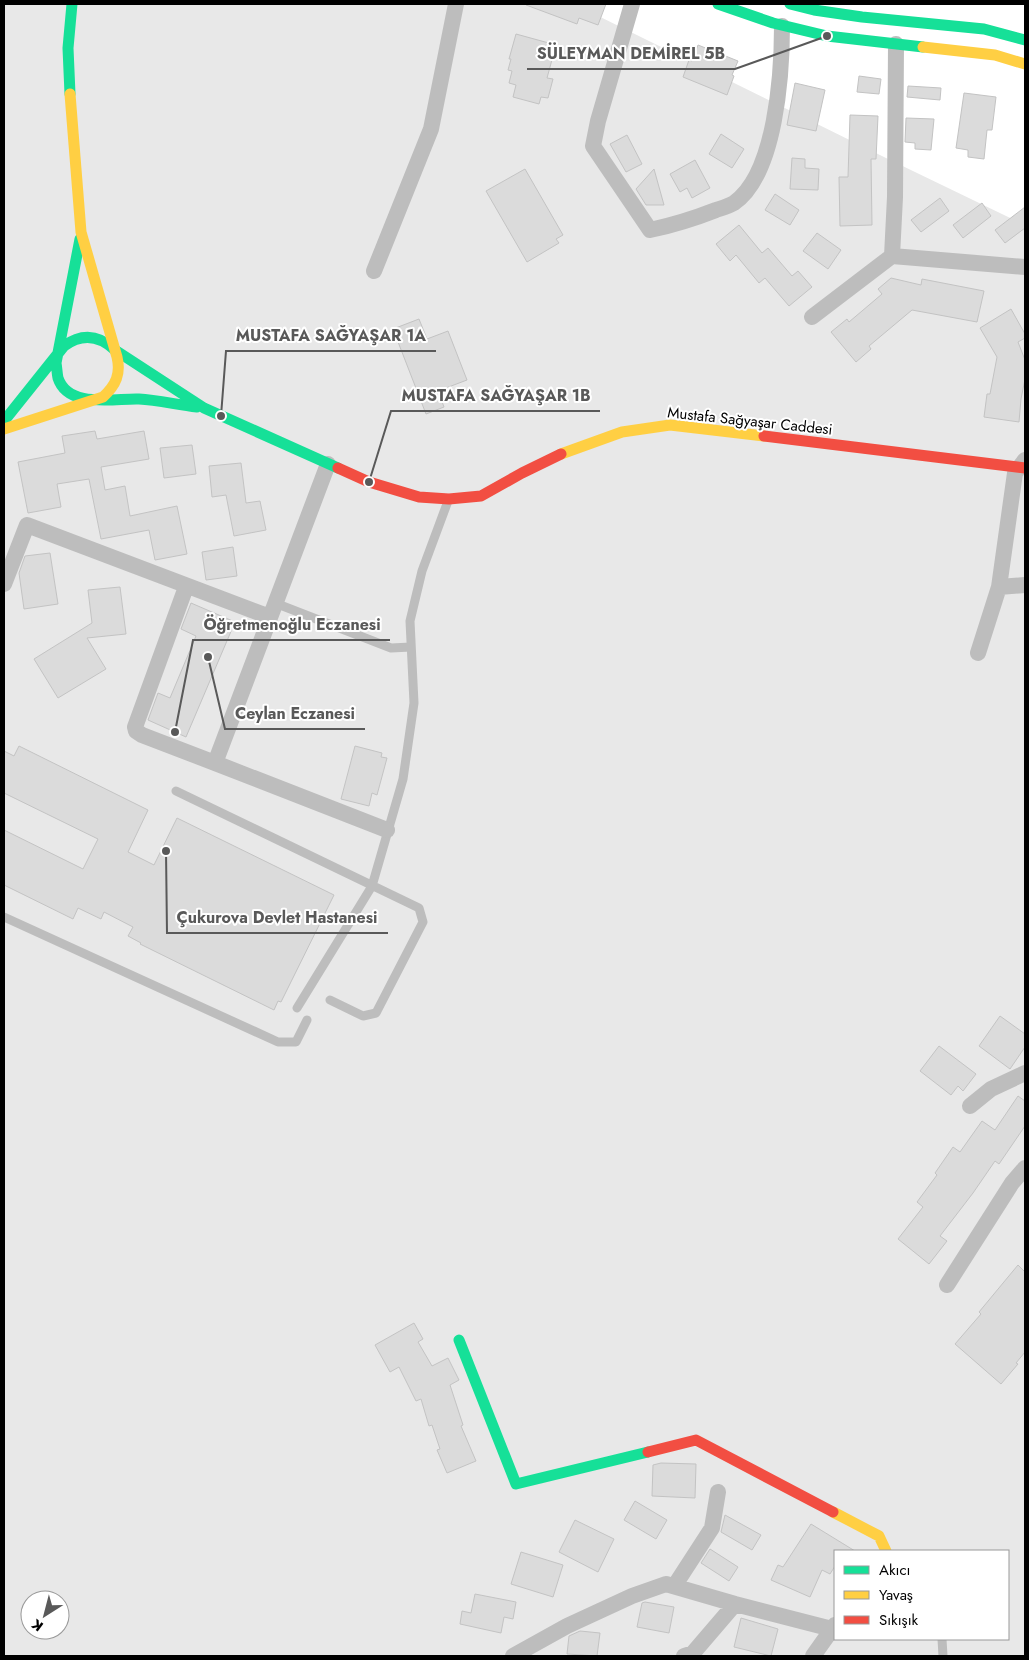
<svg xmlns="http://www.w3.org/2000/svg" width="1029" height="1660" viewBox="0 0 1029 1660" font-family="Jost,sans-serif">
<rect width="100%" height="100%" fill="#fff"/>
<path fill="#e8e8e8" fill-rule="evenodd" d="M 4,4 L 574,4 L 886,158 L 1025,225 L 1025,1656 L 4,1656 ZM 835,1551 L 1008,1551 L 1008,1639 L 835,1639 ZM 30,1600 L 60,1600 L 60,1630 L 30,1630 Z"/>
<path fill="#dbdbdb" stroke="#c3c3c3" d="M 526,4 L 606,4 L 598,25 L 579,18 L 577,24 L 526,5 Z
M 516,34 L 556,45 L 547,78 L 553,79 L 548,98 L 541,97 L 539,104 L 513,97 L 516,85 L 509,83 L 512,71 L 508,70 L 511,59 L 509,59 Z
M 698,45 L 738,61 L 732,75 L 734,76 L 727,95 L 683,77 L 689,60 L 692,61 Z
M 859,76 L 881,79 L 879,94 L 857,92 Z
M 795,83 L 825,90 L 816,131 L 787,125 Z
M 908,86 L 941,88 L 940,100 L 907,97 Z
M 964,93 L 996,97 L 992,130 L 987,130 L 984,159 L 968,157 L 968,150 L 956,148 Z
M 850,115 L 878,116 L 876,159 L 871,159 L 872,225 L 840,226 L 839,177 L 848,177 Z
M 906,118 L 934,119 L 931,150 L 915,149 L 915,143 L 905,142 Z
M 721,134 L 744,149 L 732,168 L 709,154 Z
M 627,135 L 642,164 L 626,172 L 610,144 Z
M 792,158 L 805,159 L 805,168 L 819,169 L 818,190 L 790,189 Z
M 695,160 L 710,188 L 692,198 L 687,188 L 680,192 L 670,174 Z
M 525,169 L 563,235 L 556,239 L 559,243 L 527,262 L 486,191 Z
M 654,169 L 664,205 L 646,205 L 636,189 Z
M 775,194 L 799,210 L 790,225 L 765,210 Z
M 940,198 L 949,211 L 921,232 L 911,220 Z
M 982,203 L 991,216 L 963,238 L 953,225 Z
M 1025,207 L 1025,228 L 1005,243 L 995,230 Z
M 739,225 L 762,253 L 768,248 L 792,276 L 798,271 L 812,287 L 789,306 L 765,278 L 759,283 L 736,255 L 730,261 L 716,244 Z
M 817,233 L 841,250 L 828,269 L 803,251 Z
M 891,278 L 921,285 L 922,279 L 984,291 L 977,322 L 912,310 L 869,346 L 871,349 L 856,362 L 831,332 L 847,319 L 849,322 L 882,294 L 878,289 Z
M 1011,309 L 1025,334 L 1025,338 L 1018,342 L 1025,360 L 1025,379 L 1021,399 L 1019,422 L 984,417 L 987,394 L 990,394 L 997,357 L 980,328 Z
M 419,319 L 427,339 L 448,331 L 467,380 L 438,391 L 444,407 L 426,414 L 393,329 Z
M 95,431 L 97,439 L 144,431 L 149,459 L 101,467 L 105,490 L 125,486 L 130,516 L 177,506 L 187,554 L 155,560 L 149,530 L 101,539 L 89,479 L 57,484 L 61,507 L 28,513 L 18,462 L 65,453 L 62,436 Z
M 192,445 L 196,474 L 164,478 L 160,448 Z
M 241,463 L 246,503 L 260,501 L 266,530 L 234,536 L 226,495 L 212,497 L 209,466 Z
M 233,547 L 237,576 L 206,580 L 202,552 Z
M 50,553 L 58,604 L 24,609 L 19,573 L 25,556 Z
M 120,587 L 126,634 L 87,638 L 106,669 L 58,698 L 34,659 L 92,623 L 88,590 Z
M 191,603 L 235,622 L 186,737 L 148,720 L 158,693 L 170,698 L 196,636 L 181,629 Z
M 19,746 L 148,810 L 128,852 L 154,865 L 177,818 L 334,895 L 281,1002 L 278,1001 L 274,1010 L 140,944 L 141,943 L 128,936 L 133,927 L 104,912 L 101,919 L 78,908 L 73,919 L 4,885 L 4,830 L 83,869 L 98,839 L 4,793 L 4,751 L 14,756 Z
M 355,746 L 382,753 L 381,757 L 387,758 L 377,795 L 372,793 L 369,806 L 341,799 Z
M 1000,1016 L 1025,1034 L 1025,1047 L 1010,1069 L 979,1046 Z
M 939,1046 L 976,1074 L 963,1091 L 958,1086 L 951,1095 L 920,1071 Z
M 1018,1096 L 1025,1101 L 1025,1126 L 999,1164 L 995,1161 L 973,1193 L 940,1236 L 947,1241 L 929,1264 L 898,1239 L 923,1207 L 917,1202 L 937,1175 L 935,1173 L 953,1147 L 960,1152 L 982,1121 L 995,1130 Z
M 1018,1265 L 1025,1272 L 1025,1352 L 1016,1363 L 1018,1364 L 1001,1384 L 955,1344 L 981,1314 L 979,1312 Z
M 414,1323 L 423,1339 L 418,1342 L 432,1366 L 448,1358 L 459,1380 L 450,1385 L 463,1425 L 461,1426 L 476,1461 L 447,1473 L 437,1450 L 440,1449 L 432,1425 L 429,1426 L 421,1399 L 416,1401 L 399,1367 L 390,1372 L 375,1345 Z
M 661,1463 L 696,1464 L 695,1498 L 652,1496 L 653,1465 Z
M 635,1501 L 667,1520 L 656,1539 L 624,1520 Z
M 725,1515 L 761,1535 L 752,1550 L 721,1532 Z
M 575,1520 L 614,1539 L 598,1572 L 559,1552 Z
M 811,1524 L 855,1551 L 835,1551 L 835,1566 L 830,1574 L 822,1570 L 810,1597 L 771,1580 L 778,1565 L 783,1567 Z
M 710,1549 L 738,1567 L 729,1581 L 701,1563 Z
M 521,1552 L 563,1565 L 553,1597 L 511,1584 Z
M 475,1594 L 516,1602 L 513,1619 L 504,1617 L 501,1633 L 460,1624 L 462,1611 L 471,1613 Z
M 645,1602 L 674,1607 L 669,1633 L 637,1627 L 642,1603 Z
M 741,1618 L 778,1629 L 771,1656 L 734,1647 Z
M 580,1631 L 600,1633 L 597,1656 L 567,1654 L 569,1636 Z"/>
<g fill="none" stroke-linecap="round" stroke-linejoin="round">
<path stroke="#bdbdbd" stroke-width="9" d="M 275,603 L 391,648 L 411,647
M 176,791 L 419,908 L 423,922 L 376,1013 L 363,1016 L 330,1000
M 4,917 L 278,1042 L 296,1042 L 307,1020
M 297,1008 L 372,886 L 403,779 L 414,703 L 410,621 L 422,571 L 448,501
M 942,1639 L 943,1656"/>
<path stroke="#bdbdbd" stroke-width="16" d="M 632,4 L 598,121 L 593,146 L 650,230 C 674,225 693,219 716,210 C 722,208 729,206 734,203 C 776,174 782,73 782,26
M 896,44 L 895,197 L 892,256 L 1025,267
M 374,271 L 431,129 L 456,4
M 812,317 L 892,256
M 328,464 L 215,763 L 387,830
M 4,584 L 27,525 L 270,617
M 186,587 L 135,727 L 136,731 L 142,735 L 215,763
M 999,587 L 1025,585
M 978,653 L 999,587 L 1015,473 L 1025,460
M 970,1106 L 991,1089 L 1025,1073
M 947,1285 L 1012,1183 L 1025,1168
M 675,1585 L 712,1528 L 718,1492
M 513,1656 L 567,1626 L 632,1596 L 666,1584 L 735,1604 L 832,1629
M 684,1656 L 693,1653 L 735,1604
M 813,1656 L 835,1625"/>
<path stroke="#16e098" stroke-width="11" d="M 718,4 L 773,23 L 827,36 L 923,47
M 790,4 L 814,10 L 862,17 L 984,29 L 1025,40
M 70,94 L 68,48 L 72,4
M 80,239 L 56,363 C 57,368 57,374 58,378 C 68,409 115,398 139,399 C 158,400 178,405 197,407
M 4,421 L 64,346 C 82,333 99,335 115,350 L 204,408 L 338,468
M 459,1340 L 516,1484 L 648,1452"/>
<path stroke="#ffcf43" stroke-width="11" d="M 923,47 L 995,55 L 1025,64
M 4,429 L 103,397 C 116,385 121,374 117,357 L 81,232 L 70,94
M 561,454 L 622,432 L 670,425 L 764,436
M 833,1512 L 879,1536 L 886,1551"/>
<path stroke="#f24e42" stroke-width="11" d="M 764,436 L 1025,468
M 338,468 L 369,482 L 419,497 L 449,499 L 481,496 L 522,473 L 561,454
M 648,1452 L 696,1440 L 833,1512"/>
</g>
<g text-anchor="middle" stroke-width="4" stroke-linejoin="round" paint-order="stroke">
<g font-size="15" fill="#000" stroke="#fff">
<text transform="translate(750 421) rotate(6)" y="5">Mustafa Sağyaşar Caddesi</text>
</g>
</g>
<path fill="none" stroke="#595959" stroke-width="2" d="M827 36L735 69H527M221 416L226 351H436M369 482L391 411H600M175 732L193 640H390M208 657L225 729H365M166 851L167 933H388"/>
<g fill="#595959" stroke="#fff" stroke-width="2">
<circle cx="827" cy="36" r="5"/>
<circle cx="221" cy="416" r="5"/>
<circle cx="369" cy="482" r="5"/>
<circle cx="175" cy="732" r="5"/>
<circle cx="208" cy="657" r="5"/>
<circle cx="166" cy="851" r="5"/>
</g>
<g font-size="16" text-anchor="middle" font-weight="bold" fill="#595959" stroke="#fff" stroke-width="4" stroke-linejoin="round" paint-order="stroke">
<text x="631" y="59">SÜLEYMAN DEMİREL 5B</text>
<text x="331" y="341">MUSTAFA SAĞYAŞAR 1A</text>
<text x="496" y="401">MUSTAFA SAĞYAŞAR 1B</text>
<text x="292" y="630">Öğretmenoğlu Eczanesi</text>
<text x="295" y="719">Ceylan Eczanesi</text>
<text x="277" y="923">Çukurova Devlet Hastanesi</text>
</g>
<rect width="1029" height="1660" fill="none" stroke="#000000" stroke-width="10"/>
<rect x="834" y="1550" width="175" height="90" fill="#ffffff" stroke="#999999"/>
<rect x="844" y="1566" width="25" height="8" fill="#16e098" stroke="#999999"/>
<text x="879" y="1575" font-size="15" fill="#000000">Akıcı</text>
<rect x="844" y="1591" width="25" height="8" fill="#ffcf43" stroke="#999999"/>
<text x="879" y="1600" font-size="15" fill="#000000">Yavaş</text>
<rect x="844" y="1616" width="25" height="8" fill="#f24e42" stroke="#999999"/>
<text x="879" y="1625" font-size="15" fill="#000000">Sıkışık</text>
<g transform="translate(45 1615) rotate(216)"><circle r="24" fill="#ffffff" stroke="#999999"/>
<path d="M0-4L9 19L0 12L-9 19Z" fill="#595959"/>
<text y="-8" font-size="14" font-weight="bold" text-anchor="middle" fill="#000000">K</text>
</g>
</svg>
